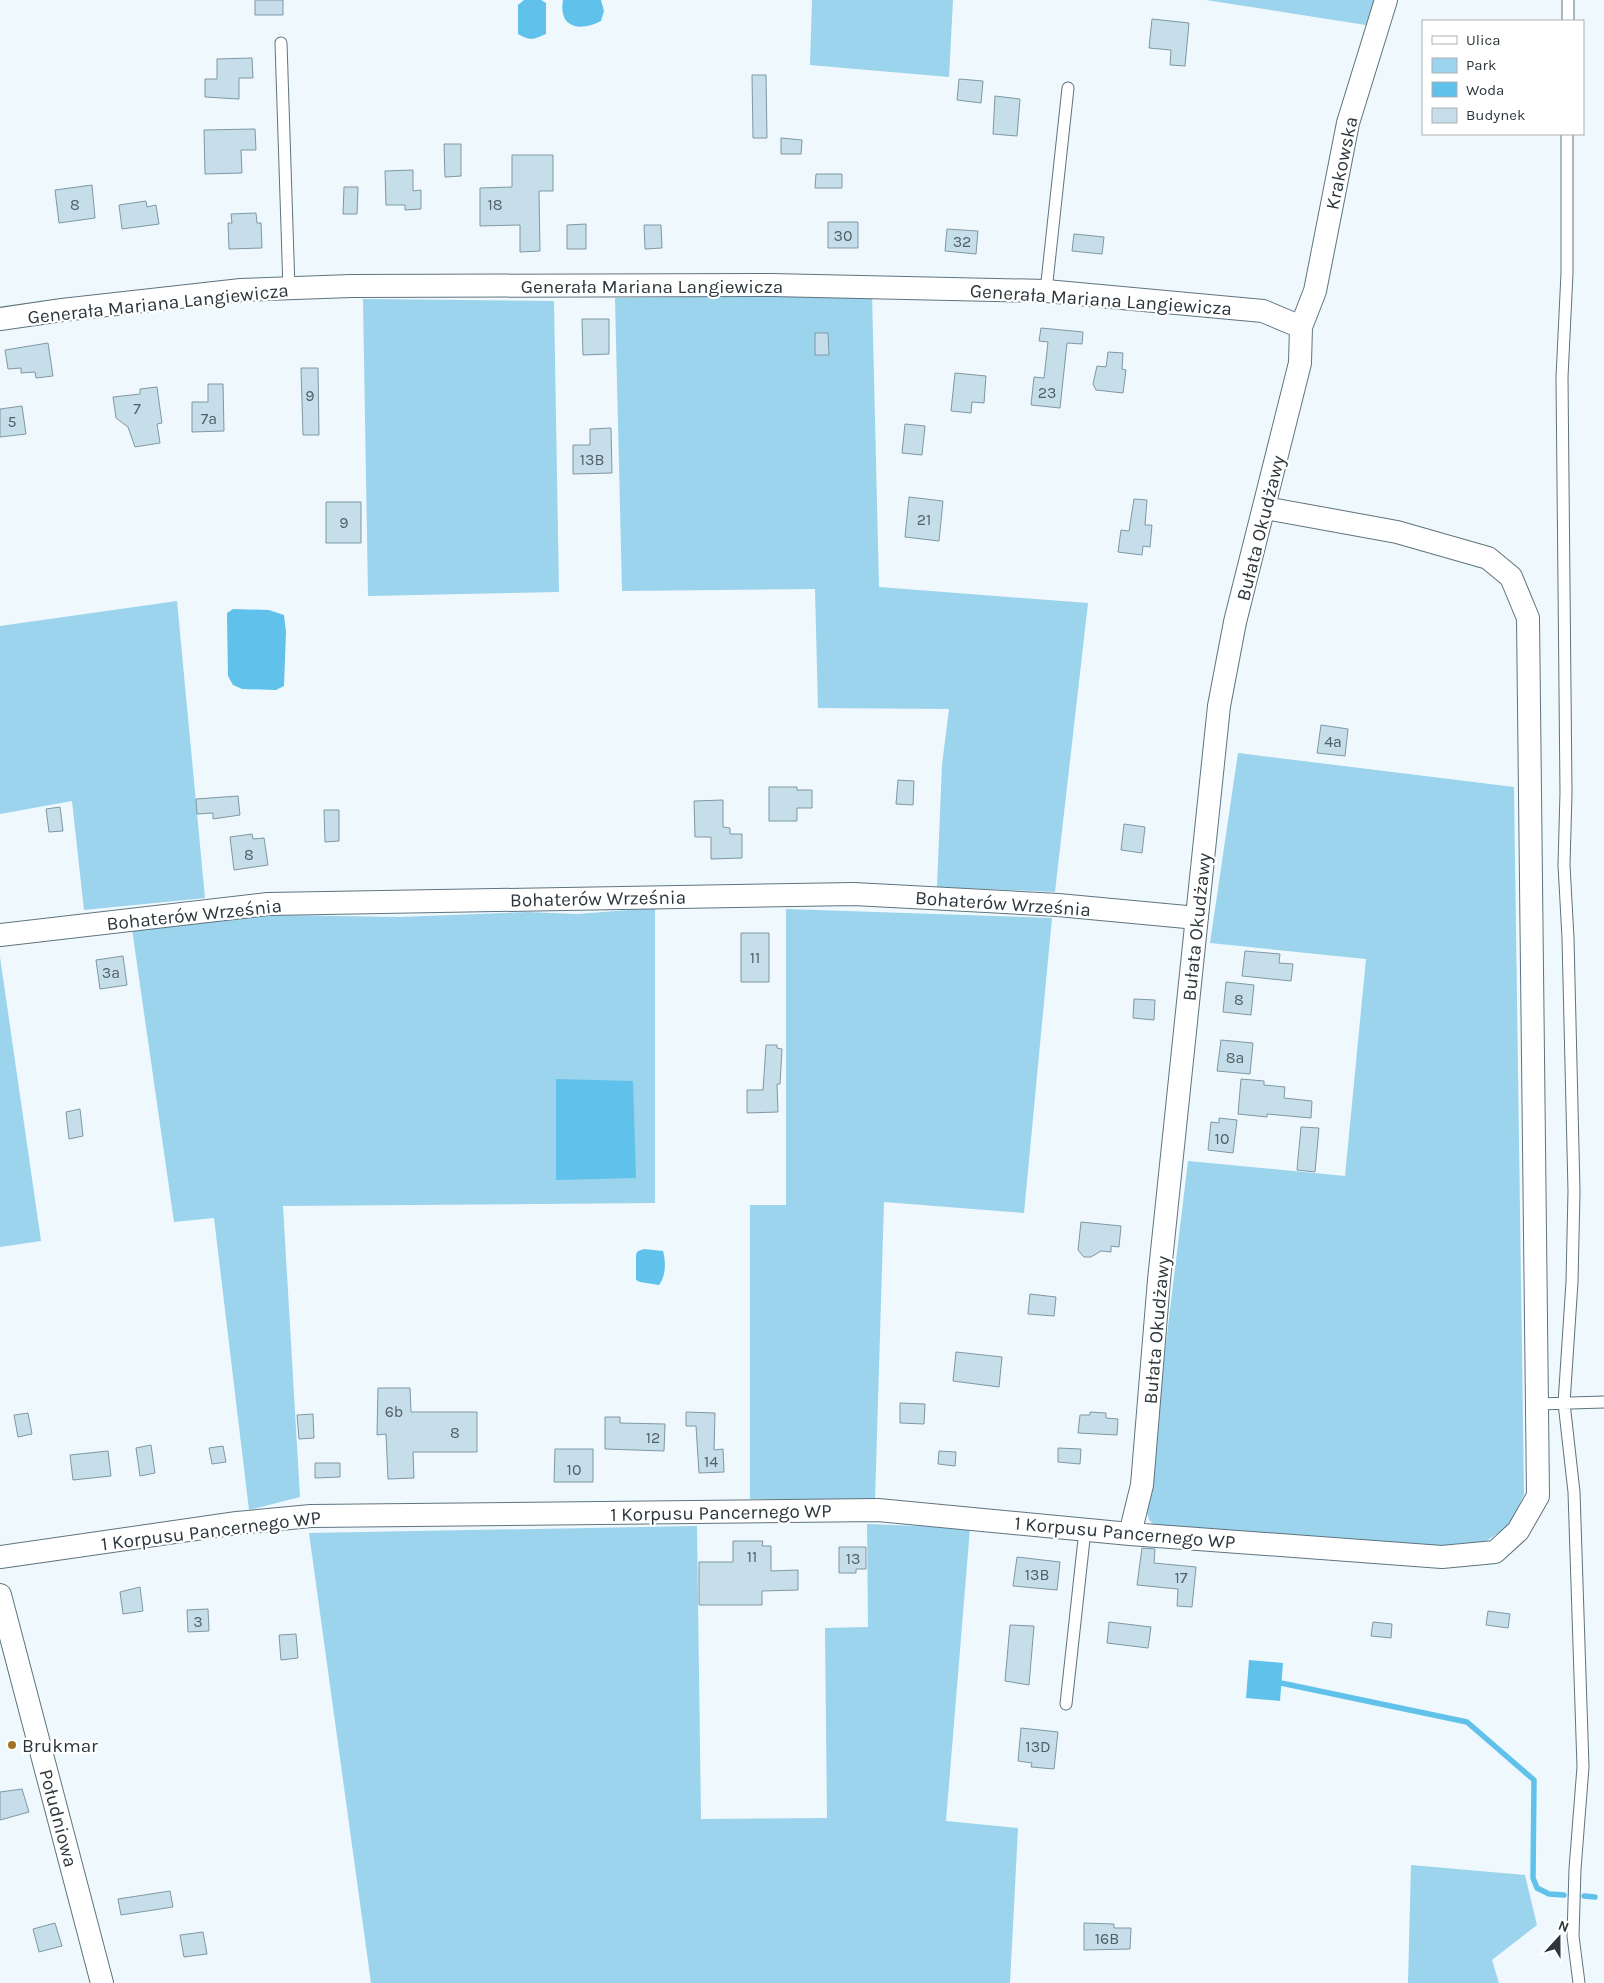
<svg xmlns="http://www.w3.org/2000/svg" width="1604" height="1983" viewBox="0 0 1604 1983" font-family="Karla,sans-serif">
<rect width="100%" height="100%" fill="#eef8fd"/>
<path fill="#9cd3ed" d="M 812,0 L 953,0 L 949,77 L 810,65 Z
M 1206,0 L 1379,0 L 1372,26 Z
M 872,294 L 879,587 L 1088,603 L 1055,892 L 937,887 L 942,765 L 949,709 L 818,708 L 815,589 L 622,591 L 615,298 Z
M 363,299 L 554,301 L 559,592 L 368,596 Z
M 177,601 L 205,898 L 84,910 L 72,801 L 0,814 L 0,626 Z
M 1238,753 L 1514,787 L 1524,1494 L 1511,1524 L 1485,1542 L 1439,1551 L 1161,1531 L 1149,1520 L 1146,1508 L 1188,1161 L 1345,1176 L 1366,959 L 1210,943 Z
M 655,908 L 655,1203 L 283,1206 L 300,1497 L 249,1510 L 214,1218 L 174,1222 L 132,929 L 271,915 L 400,917 L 527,912 L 577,914 Z
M 786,909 L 1052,918 L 1024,1213 L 884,1202 L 875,1500 L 750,1499 L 750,1205 L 786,1205 Z
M 0,957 L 41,1241 L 0,1247 Z
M 867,1524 L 970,1528 L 946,1821 L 1018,1828 L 1010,1983 L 371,1983 L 309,1533 L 697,1526 L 701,1819 L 827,1818 L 825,1628 L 868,1627 Z
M 1411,1865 L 1525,1875 L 1537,1925 L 1492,1960 L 1499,1983 L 1408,1983 Z"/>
<path fill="#60c2eb" d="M 524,0 L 541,0 L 546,3 L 546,34 C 532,40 531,41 518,34 L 518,5 Z
M 563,0 L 601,0 L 604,11 L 601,21 C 580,32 558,28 563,0 Z
M 233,609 L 269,610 L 284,615 L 286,632 L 284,686 L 276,690 L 242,689 L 233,685 L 228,676 L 227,618 L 227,613 Z
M 556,1079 L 633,1081 L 636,1178 L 556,1180 Z
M 644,1249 L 663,1251 C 666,1262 666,1276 659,1285 L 640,1282 L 636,1280 L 636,1254 L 638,1251 Z
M 1249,1660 L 1283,1663 L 1280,1701 L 1246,1698 Z"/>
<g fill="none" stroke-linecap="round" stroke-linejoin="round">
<path stroke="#60c2eb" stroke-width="5.5" d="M 1281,1683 L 1467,1722 L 1534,1780 L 1533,1878 L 1537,1888 L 1549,1894 L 1564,1895
M 1584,1896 L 1595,1897"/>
</g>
<path fill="#c5deea" stroke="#8098a3" d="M 255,0 L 283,0 L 283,15 L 255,15 Z
M 1152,19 L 1189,23 L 1185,66 L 1170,65 L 1171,50 L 1149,48 Z
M 252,58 L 253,78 L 239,78 L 239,99 L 205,97 L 205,79 L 217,79 L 217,59 Z
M 752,75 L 766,75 L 767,138 L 753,138 Z
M 959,79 L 983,81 L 981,103 L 957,100 Z
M 995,96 L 1020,99 L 1017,136 L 993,134 Z
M 255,129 L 256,150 L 241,150 L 242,173 L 205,174 L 204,130 Z
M 781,138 L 802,140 L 801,154 L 781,154 Z
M 444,144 L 461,144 L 461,176 L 445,177 Z
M 512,155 L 553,155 L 553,191 L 539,191 L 540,251 L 520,252 L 520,225 L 480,226 L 480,188 L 512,187 Z
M 413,170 L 413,191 L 421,190 L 421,209 L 405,210 L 405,205 L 386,205 L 385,171 Z
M 816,174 L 842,174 L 842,188 L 815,188 Z
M 92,185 L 95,218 L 59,223 L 55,190 Z
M 344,187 L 358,187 L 357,214 L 343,214 Z
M 146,201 L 147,207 L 156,205 L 159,224 L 122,229 L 119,205 Z
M 256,213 L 257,223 L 261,223 L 262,248 L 229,249 L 228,223 L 232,223 L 231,214 Z
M 828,222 L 858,222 L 858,248 L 828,248 Z
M 586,224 L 586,249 L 567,249 L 567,225 Z
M 644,225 L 661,225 L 662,248 L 645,249 Z
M 947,229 L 978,231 L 976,254 L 945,251 Z
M 1074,234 L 1104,237 L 1102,254 L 1072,251 Z
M 582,319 L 609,319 L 609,354 L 583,355 Z
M 1041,328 L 1083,332 L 1082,344 L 1067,343 L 1060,408 L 1031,405 L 1034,377 L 1044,378 L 1048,342 L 1039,341 Z
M 815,333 L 828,333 L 829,355 L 815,355 Z
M 48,343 L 53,376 L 36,378 L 35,372 L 21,373 L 21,368 L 8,369 L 5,350 Z
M 1108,352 L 1123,353 L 1122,369 L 1126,370 L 1123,393 L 1096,390 L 1093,384 L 1097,366 L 1106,367 Z
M 301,368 L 318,368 L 319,435 L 303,435 Z
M 955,373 L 986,376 L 984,403 L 972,402 L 971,413 L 951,411 Z
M 208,384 L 223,384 L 224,431 L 192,432 L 192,402 L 208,402 Z
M 157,387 L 162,423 L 157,424 L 160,443 L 135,447 L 128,427 L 116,418 L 113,397 L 140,394 L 140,389 Z
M 22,406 L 26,434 L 0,437 L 0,409 Z
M 905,424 L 925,426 L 922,455 L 902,453 Z
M 611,428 L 612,473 L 573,474 L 573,445 L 590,445 L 590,429 Z
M 909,497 L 943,501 L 939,541 L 905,537 Z
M 1134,499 L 1147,500 L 1145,525 L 1152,525 L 1150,547 L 1143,546 L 1142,555 L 1118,552 L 1121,530 L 1129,531 Z
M 326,502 L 361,502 L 361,543 L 326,543 Z
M 1321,725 L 1348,729 L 1345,756 L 1317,753 Z
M 898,780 L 914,781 L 913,805 L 896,804 Z
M 769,787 L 797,787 L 797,790 L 812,790 L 812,808 L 797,808 L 797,821 L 769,821 Z
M 238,796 L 240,815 L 213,819 L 213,813 L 197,814 L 196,799 Z
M 723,800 L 723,827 L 730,828 L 730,834 L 742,834 L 742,858 L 711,859 L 711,837 L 695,837 L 694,801 Z
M 60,807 L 63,831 L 49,832 L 46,809 Z
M 324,810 L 339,810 L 339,841 L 325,842 Z
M 1124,824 L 1145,827 L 1142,853 L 1121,850 Z
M 252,834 L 253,839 L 264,838 L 268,865 L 234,870 L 230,837 Z
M 741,933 L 769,933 L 769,982 L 741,982 Z
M 1245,951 L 1280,954 L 1279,963 L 1293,964 L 1291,981 L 1242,976 Z
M 123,956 L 127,985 L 100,989 L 96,960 Z
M 1226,982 L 1254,985 L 1251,1015 L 1223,1012 Z
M 1134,999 L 1155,1000 L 1154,1020 L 1133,1018 Z
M 1221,1040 L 1253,1043 L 1250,1074 L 1217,1071 Z
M 766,1045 L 777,1045 L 777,1048 L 782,1049 L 780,1084 L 777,1084 L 778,1112 L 747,1113 L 747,1090 L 763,1090 Z
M 1241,1079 L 1264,1081 L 1264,1085 L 1285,1087 L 1284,1098 L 1312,1101 L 1311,1118 L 1267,1114 L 1267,1117 L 1238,1114 Z
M 80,1109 L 83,1136 L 69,1139 L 66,1112 Z
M 1219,1118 L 1237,1120 L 1233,1153 L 1208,1150 L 1211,1122 L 1219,1123 Z
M 1301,1127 L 1319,1128 L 1315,1172 L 1297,1170 Z
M 1081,1222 L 1121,1226 L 1119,1247 L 1111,1246 L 1111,1252 L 1101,1251 L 1091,1257 L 1084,1257 L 1078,1250 Z
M 1030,1294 L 1056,1297 L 1054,1316 L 1028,1314 Z
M 956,1352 L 1002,1357 L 999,1387 L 953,1381 Z
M 378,1388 L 410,1388 L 411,1412 L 477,1412 L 477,1452 L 413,1452 L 414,1478 L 388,1479 L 386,1434 L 377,1435 Z
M 900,1403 L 925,1404 L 924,1424 L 900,1423 Z
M 686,1412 L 715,1413 L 714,1450 L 723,1449 L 724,1472 L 699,1473 L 696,1426 L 686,1426 Z
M 1090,1412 L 1106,1413 L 1106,1418 L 1118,1419 L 1117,1435 L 1078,1433 L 1080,1415 L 1090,1415 Z
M 28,1413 L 32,1434 L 18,1437 L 14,1415 Z
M 313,1414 L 314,1438 L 299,1439 L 297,1415 Z
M 605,1417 L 620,1417 L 620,1423 L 665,1424 L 664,1451 L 605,1449 Z
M 151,1445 L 155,1473 L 140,1476 L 136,1448 Z
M 223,1446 L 226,1462 L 212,1464 L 209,1448 Z
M 1058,1448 L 1081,1449 L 1080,1464 L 1058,1462 Z
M 555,1449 L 593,1449 L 593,1482 L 554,1482 Z
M 108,1451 L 111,1476 L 73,1480 L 70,1455 Z
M 939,1451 L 956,1452 L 955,1466 L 938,1464 Z
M 315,1463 L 340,1463 L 340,1477 L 315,1478 Z
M 733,1541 L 763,1541 L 762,1546 L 771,1546 L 771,1571 L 798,1570 L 798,1590 L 762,1591 L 762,1605 L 699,1605 L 699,1562 L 733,1562 Z
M 839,1547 L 866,1547 L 866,1569 L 856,1569 L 856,1573 L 839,1573 Z
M 1142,1548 L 1155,1549 L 1154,1563 L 1196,1567 L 1192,1607 L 1177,1606 L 1178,1589 L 1137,1585 Z
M 1017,1557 L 1060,1562 L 1057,1590 L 1013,1586 Z
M 140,1587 L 143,1611 L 123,1614 L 120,1592 Z
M 208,1609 L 209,1631 L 188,1632 L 187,1610 Z
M 1488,1611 L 1510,1614 L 1508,1628 L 1486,1625 Z
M 1109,1622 L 1151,1627 L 1148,1648 L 1107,1643 Z
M 1373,1622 L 1392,1624 L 1391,1638 L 1371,1636 Z
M 1010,1625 L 1034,1626 L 1029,1685 L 1005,1681 Z
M 296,1634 L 298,1658 L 281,1660 L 279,1635 Z
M 1021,1728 L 1058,1732 L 1054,1769 L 1031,1767 L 1032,1763 L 1018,1761 Z
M 22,1789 L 29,1812 L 0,1820 L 0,1792 Z
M 170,1891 L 173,1907 L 121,1915 L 118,1899 Z
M 55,1923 L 62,1946 L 39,1952 L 33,1929 Z
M 1084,1923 L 1114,1924 L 1114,1928 L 1131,1928 L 1130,1949 L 1084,1950 Z
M 203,1932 L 207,1954 L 184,1957 L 180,1935 Z"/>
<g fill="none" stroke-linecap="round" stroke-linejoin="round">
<defs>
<path id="service" d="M 1568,21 L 1568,0
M 281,43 L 289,289
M 1567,134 L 1567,273 L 1562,377 L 1566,793 L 1564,865 L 1568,938 L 1574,1191 L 1572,1282 L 1564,1403 L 1574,1492 L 1583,1767 L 1575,1869 L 1573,1936 L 1579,1983
M 1046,291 L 1068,88
M 1538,1404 L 1604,1402
M 1066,1704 L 1085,1530"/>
<path id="minor" d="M 0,319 L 62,310 L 241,290 L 351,286 L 771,285 L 1046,291 L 1263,311 L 1301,327
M 0,935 L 268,904 L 854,894 L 1058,905 L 1197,918
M 1130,1534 L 1142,1485 L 1159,1280 L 1219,706 L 1235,622 L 1300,363 L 1301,327 L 1315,291 L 1348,123 L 1386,0
M 0,1557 L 237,1523 L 311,1516 L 878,1510 L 1130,1534 L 1442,1557 L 1495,1552 L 1518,1531 L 1538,1496 L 1528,618 L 1511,577 L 1488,558 L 1397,532 L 1265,508
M 0,1595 L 102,1983"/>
</defs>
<use href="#service" stroke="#5e747f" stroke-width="13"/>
<use href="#minor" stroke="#5e747f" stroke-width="24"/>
<use href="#service" stroke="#fff" stroke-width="11"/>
<use href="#minor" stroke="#fff" stroke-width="22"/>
</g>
<circle fill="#a07424" stroke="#fff" stroke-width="2" cx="12" cy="1745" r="5"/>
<g text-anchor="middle" stroke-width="4.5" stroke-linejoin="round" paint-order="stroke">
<g font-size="16" fill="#526067">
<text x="75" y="210">8</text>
<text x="495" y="210">18</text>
<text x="843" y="241">30</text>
<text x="962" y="247">32</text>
<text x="1047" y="398">23</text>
<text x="310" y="401">9</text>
<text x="137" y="414">7</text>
<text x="209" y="424">7a</text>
<text x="12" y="427">5</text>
<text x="592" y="465">13B</text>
<text x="924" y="525">21</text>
<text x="344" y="528">9</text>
<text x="1333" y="747">4a</text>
<text x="249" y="860">8</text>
<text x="755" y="963">11</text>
<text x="111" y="978">3a</text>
<text x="1239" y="1005">8</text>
<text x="1235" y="1063">8a</text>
<text x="1222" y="1144">10</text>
<text x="394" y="1417">6b</text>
<text x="455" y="1438">8</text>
<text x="653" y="1443">12</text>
<text x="711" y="1467">14</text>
<text x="574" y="1475">10</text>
<text x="752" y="1562">11</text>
<text x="853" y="1564">13</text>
<text x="1037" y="1580">13B</text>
<text x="1181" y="1583">17</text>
<text x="198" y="1627">3</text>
<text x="1038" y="1752">13D</text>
<text x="1107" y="1944">16B</text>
</g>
<g font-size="19" fill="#2c363b" stroke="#fff">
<text transform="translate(1341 163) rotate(-78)" y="7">Krakowska</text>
<text x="652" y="293">Generała Mariana Langiewicza</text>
<text transform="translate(1101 299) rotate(4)" y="7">Generała Mariana Langiewicza</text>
<text transform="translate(158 303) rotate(-6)" y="7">Generała Mariana Langiewicza</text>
<text transform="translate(1260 528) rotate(-76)" y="7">Bułata Okudżawy</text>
<text transform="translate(598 898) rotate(-1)" y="7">Bohaterów Września</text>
<text transform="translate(1003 903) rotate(4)" y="7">Bohaterów Września</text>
<text transform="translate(194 914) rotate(-6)" y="7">Bohaterów Września</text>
<text transform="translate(1196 927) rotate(-84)" y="7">Bułata Okudżawy</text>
<text transform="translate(1156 1330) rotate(-85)" y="7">Bułata Okudżawy</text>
<text transform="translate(721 1512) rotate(-1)" y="7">1 Korpusu Pancernego WP</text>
<text transform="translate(211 1530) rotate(-7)" y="7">1 Korpusu Pancernego WP</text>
<text transform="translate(1125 1532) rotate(5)" y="7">1 Korpusu Pancernego WP</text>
<text transform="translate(59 1818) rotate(75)" y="7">Południowa</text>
</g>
<g font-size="19" fill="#2c363b" stroke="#fff" text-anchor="start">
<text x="22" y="1752">Brukmar</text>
</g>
</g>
<rect x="1422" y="20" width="162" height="115" fill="#ffffff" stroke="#abafb1"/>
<rect x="1432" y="36" width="25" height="8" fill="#ffffff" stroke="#abafb1"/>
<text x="1466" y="45" font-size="15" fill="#2c363b">Ulica</text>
<rect x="1432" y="58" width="25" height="15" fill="#9cd3ed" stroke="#abafb1"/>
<text x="1466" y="70" font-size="15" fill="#2c363b">Park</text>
<rect x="1432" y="82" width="25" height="15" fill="#60c2eb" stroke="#abafb1"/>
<text x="1466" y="95" font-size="15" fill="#2c363b">Woda</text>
<rect x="1432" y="108" width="25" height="15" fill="#c5deea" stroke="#abafb1"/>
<text x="1466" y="120" font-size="15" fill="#2c363b">Budynek</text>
<g transform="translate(1559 1938) rotate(21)" stroke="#ffffff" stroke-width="4" paint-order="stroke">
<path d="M0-4L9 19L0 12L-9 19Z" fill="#2c363b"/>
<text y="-8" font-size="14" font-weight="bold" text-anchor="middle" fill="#2c363b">N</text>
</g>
</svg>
